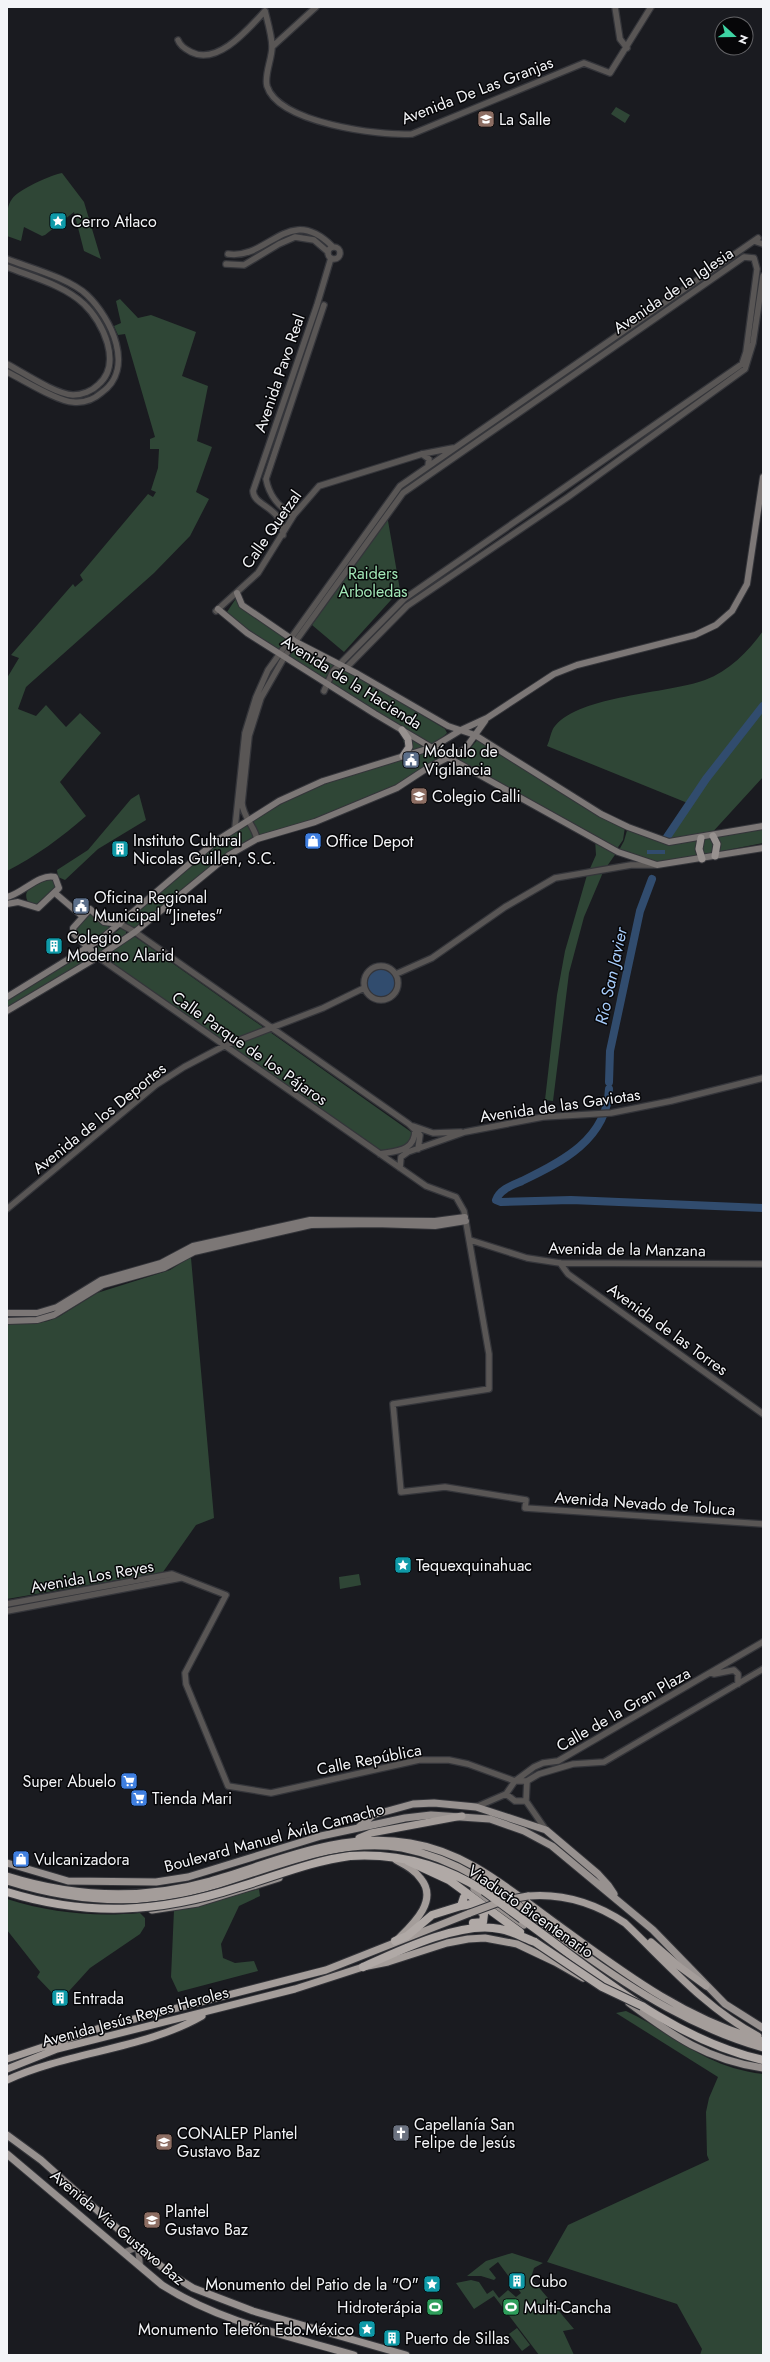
<svg xmlns="http://www.w3.org/2000/svg" width="770" height="2362" viewBox="0 0 770 2362" font-family="Jost,sans-serif">
<rect width="100%" height="100%" fill="#1a1b20"/>
<path fill="#2f4636" d="M 616,107 L 630,115 L 625,123 L 611,114 Z
M 62,173 L 84,202 L 101,259 L 84,251 L 74,212 L 45,235 L 42,236 L 24,227 L 21,241 L 7,236 C 7,225 5,208 12,199 C 19,189 51,175 62,173 Z
M 120,299 L 138,318 L 151,315 L 196,332 L 182,376 L 208,386 L 197,441 L 212,447 L 196,492 L 209,499 L 190,536 L 154,573 L 26,687 L 18,709 L 36,716 L 46,705 L 66,727 L 80,713 L 101,733 L 60,782 L 86,816 C 61,838 36,856 7,871 L 7,678 L 19,658 L 11,655 L 73,584 L 75,587 L 83,580 L 80,575 L 148,494 L 153,497 L 156,492 L 151,490 L 158,468 L 159,449 L 150,449 L 150,439 L 155,437 L 125,334 L 118,335 L 114,326 L 121,323 L 116,301 Z
M 387,515 L 400,590 L 344,652 L 312,625 Z
M 237,597 L 288,638 L 278,652 L 248,632 L 227,612 Z
M 763,631 L 763,777 L 709,836 L 712,838 L 763,828 L 763,843 L 712,853 L 712,857 L 657,865 L 618,852 L 624,841 L 628,827 L 669,842 L 667,837 L 690,804 L 547,746 C 550,740 551,730 555,726 C 581,695 666,694 705,680 C 729,671 748,652 763,631 Z
M 296,643 L 339,664 L 327,681 L 286,656 Z
M 340,665 L 445,729 L 447,733 L 433,746 L 328,682 Z
M 401,730 L 449,758 L 436,759 L 397,788 L 356,806 L 256,838 L 134,930 L 125,922 C 148,901 171,879 195,859 C 253,809 326,777 399,754 L 405,748 Z
M 479,738 L 625,827 L 623,840 L 616,850 L 451,759 L 468,751 Z
M 139,794 L 146,820 L 98,849 L 65,880 L 58,877 L 57,870 L 88,850 L 131,799 Z
M 595,839 L 617,852 L 605,869 L 588,873 L 596,855 Z
M 604,870 L 584,917 L 569,973 L 553,1101 L 545,1100 L 557,995 L 565,951 L 587,875 Z
M 46,879 L 54,879 L 59,888 L 37,907 L 28,902 C 21,889 36,884 46,879 Z
M 90,910 L 110,928 L 88,946 L 74,931 Z
M 121,928 L 126,930 L 126,934 L 97,955 L 93,950 Z
M 134,936 L 414,1134 L 413,1141 L 389,1152 L 380,1150 L 102,958 Z
M 87,950 L 95,957 L 7,1010 L 7,998 Z
M 189,1258 L 191,1258 L 214,1518 L 196,1525 L 163,1572 L 7,1599 L 7,1324 L 32,1324 L 48,1321 L 60,1316 L 97,1293 L 170,1270 Z
M 359,1574 L 361,1585 L 340,1589 L 339,1577 Z
M 259,1889 L 260,1896 L 239,1906 L 221,1944 L 223,1958 L 235,1963 L 254,1961 L 258,1971 L 178,1992 L 171,1977 L 174,1910 Z
M 7,1899 C 51,1913 94,1917 140,1913 L 145,1918 L 145,1926 L 140,1934 L 90,1968 L 60,2001 L 37,1977 L 40,1972 L 7,1930 Z
M 626,2011 C 677,2035 703,2067 763,2074 L 763,2355 L 700,2355 L 702,2349 L 677,2304 L 547,2262 L 568,2225 L 709,2160 L 707,2155 L 706,2112 L 709,2098 L 718,2077 L 616,2013 Z
M 512,2253 L 543,2263 L 534,2268 L 531,2278 L 574,2329 L 563,2331 L 574,2355 L 539,2355 L 494,2296 L 474,2309 L 456,2283 L 471,2280 L 479,2282 L 487,2294 L 493,2290 L 499,2298 L 508,2290 L 516,2297 L 521,2293 L 498,2262 L 489,2269 L 496,2278 L 494,2280 L 481,2276 L 467,2276 L 486,2261 Z
M 517,2328 L 530,2345 L 522,2351 L 509,2334 Z"/>
<path fill="#314c6e" d="M 647,850 L 665,850 L 665,854 L 647,854 Z
M366 984a15 15 0 1 1 30 0a15 15 0 1 1-30 0Z"/>
<g fill="none" stroke-linecap="round" stroke-linejoin="round">
<path stroke="#314c6e" stroke-width="8" d="M 667,837 L 706,779 L 763,706
M 609,1082 L 610,1051 L 640,911 L 652,879
M 609,1089 C 607,1139 562,1162 522,1181 C 513,1185 500,1189 496,1200 L 501,1202 L 571,1200 L 763,1208"/>
<defs>
<path id="tertiary" d="M 615,7 L 620,39 L 627,48
M 265,11 C 268,23 272,36 272,47 C 272,59 264,75 267,86 C 278,123 380,136 412,134 L 584,63 L 610,73 L 651,7
M 178,40 C 180,46 185,49 191,52 C 218,66 249,28 265,11
M 272,47 L 316,7
M 754,241 L 763,244
M328 253a6 6 0 1 1 12 0a6 6 0 1 1-12 0Z
M 228,254 C 269,260 288,203 332,246
M 7,259 C 30,268 69,278 87,295 C 111,318 136,369 101,393 C 93,400 83,403 73,402 C 58,402 22,379 7,372
M 226,264 L 244,265 L 279,244 L 295,237 L 314,240 L 328,252
M 7,267 C 32,277 64,285 84,304 C 103,322 123,364 98,385 C 92,391 82,395 73,395 C 55,394 24,373 7,364
M 422,454 L 429,459 L 428,466
M 294,515 C 279,508 269,495 266,479 L 324,305
M 283,535 C 283,506 254,507 253,491 L 317,305 L 331,258
M 216,611 L 258,573 L 294,515 L 319,486 L 422,454 L 453,448
M 346,668 L 407,606 L 568,497 L 745,369 L 753,343 L 763,276
M 235,828 L 245,733 L 256,697 L 268,670 L 400,486 L 758,238
M 257,839 C 254,825 243,817 242,803 L 249,736 L 261,698 L 285,656 L 403,493 L 744,257 L 754,258 L 757,269 L 746,352 L 742,364 L 404,599 L 333,671 L 324,691
M 120,924 L 135,932 L 409,1124 L 420,1135 L 418,1149
M 98,957 L 426,1186 L 456,1197 L 464,1211 L 489,1354 L 489,1389 L 393,1404 L 401,1492 L 445,1487 L 526,1500 L 525,1508 L 763,1524
M364 983a17 17 0 1 1 34 0a17 17 0 1 1-34 0Z
M 396,974 L 432,958 L 505,907 L 555,878 L 631,865 L 655,865
M 413,1126 L 433,1133 L 461,1132
M 380,1154 C 397,1151 415,1151 415,1130
M 400,1168 L 401,1157 L 408,1152 L 465,1132 L 543,1117 L 611,1113 L 671,1101 L 763,1078
M 7,1209 L 156,1085 L 184,1067 L 224,1046 L 323,1008 L 364,988
M 470,1240 L 527,1258 L 560,1263 L 763,1264
M 560,1263 L 568,1274 L 763,1414
M 7,1604 L 172,1574 L 226,1595 L 185,1673 L 186,1684 L 228,1786 L 271,1793 L 419,1760 L 449,1760 L 468,1764 L 515,1781 L 527,1781 L 539,1774 L 573,1764 L 604,1762 L 763,1669
M 7,1611 L 181,1578
M 714,1674 L 734,1670 L 738,1674 L 738,1684
M 527,1781 L 526,1801 L 546,1830
M 506,1794 L 515,1801 L 526,1801
M 476,1807 L 506,1794 L 515,1781 L 534,1767 L 543,1763 L 558,1761 L 763,1642"/>
<path id="secondary" d="M 237,593 L 242,605 L 296,642 L 358,674 L 448,726 L 475,735 L 601,814 L 628,827 L 669,842 L 763,826
M 218,609 L 247,633 L 375,714 L 449,758 L 618,852 L 657,865 L 763,848
M 55,893 L 82,916
M 7,897 C 22,894 39,873 55,877 L 59,888 L 38,908 L 18,902 L 7,904
M 98,957 L 74,934 L 73,928 L 90,909 L 104,922 L 120,924
M 7,997 L 101,939 L 216,841 L 279,801 L 323,781 L 433,747 L 461,730 L 487,718 L 554,674 L 577,665 L 695,635 L 716,625 L 732,611 L 747,584 L 763,477
M 7,1011 L 98,957 L 135,932 L 229,855 L 257,839 L 315,822 L 397,788 L 429,767 L 465,749 L 485,721
M 7,1313 L 37,1313 L 57,1307 L 101,1280 L 161,1263 L 193,1246 L 310,1220 L 435,1221 L 465,1217
M 7,1321 L 37,1320 L 54,1315 L 103,1285 L 164,1268 L 194,1252 L 311,1225 L 375,1224 L 435,1226 L 466,1221
M 125,2252 L 138,2247 L 140,2266"/>
<path id="primary" d="M 402,730 L 408,739 L 409,747 L 403,756
M 713,836 L 717,844 L 715,856
M 701,838 L 699,849 L 702,859
M 359,1827 L 373,1815 L 413,1804 L 434,1803 L 476,1807 L 546,1830 L 598,1874 L 608,1885 L 614,1894
M 7,1863 L 68,1881 L 156,1882 L 188,1877 L 321,1836 L 405,1818 L 431,1815 L 490,1819 L 524,1831 L 552,1846 L 653,1930 L 725,2004 L 763,2028
M 474,1889 L 524,1925
M 152,1910 L 198,1903 L 279,1878
M 629,2003 C 673,2036 707,2060 763,2068
M 7,2135 L 41,2160 L 146,2254 L 172,2275 L 193,2288 L 253,2311 L 406,2355
M 7,2154 L 162,2285 C 220,2322 289,2336 354,2355"/>
<path id="trunk" d="M 359,1838 L 371,1833 L 462,1816
M 396,1860 C 405,1865 415,1870 421,1879 C 439,1901 412,1925 397,1940
M 7,1876 C 74,1897 142,1900 210,1881 C 276,1862 339,1831 410,1843 C 466,1852 506,1887 550,1919 C 619,1969 679,2017 763,2041
M 7,1881 C 70,1901 137,1907 202,1889 C 265,1872 336,1836 402,1848 C 474,1862 521,1909 578,1950 C 636,1992 694,2028 763,2048
M 528,1896 C 564,1893 595,1903 625,1923 C 667,1963 706,2009 758,2036
M 651,1942 L 680,1967 L 706,1986
M 7,2059 L 103,2027 L 326,1970 L 470,1913
M 7,2069 L 57,2049 L 295,1989 L 363,1967 L 388,1962 L 447,1943 L 468,1939 L 485,1938 L 517,1944 L 555,1962 L 583,1978
M 7,2080 C 67,2052 145,2049 202,2016"/>
<path id="motorway" d="M 350,1856 C 399,1853 443,1865 484,1891
M 408,1861 L 449,1880 L 520,1932
M 461,1906 L 471,1904 L 484,1914 L 483,1922 L 473,1923
M 522,1919 C 597,1973 670,2039 763,2060
M 395,1941 L 407,1936 L 432,1915 L 461,1906 L 464,1897
M 363,1967 C 398,1951 462,1920 500,1929 C 512,1931 524,1938 535,1942"/>
</defs>
<use href="#tertiary" stroke="#34353a" stroke-width="8"/>
<use href="#secondary" stroke="#34353a" stroke-width="8"/>
<use href="#primary" stroke="#34353a" stroke-width="9"/>
<use href="#trunk" stroke="#34353a" stroke-width="9"/>
<use href="#motorway" stroke="#34353a" stroke-width="10"/>
<use href="#tertiary" stroke="#595655" stroke-width="5.5"/>
<use href="#secondary" stroke="#7c7776" stroke-width="6"/>
<use href="#primary" stroke="#97918f" stroke-width="7"/>
<use href="#trunk" stroke="#a49d9a" stroke-width="7"/>
<use href="#motorway" stroke="#b0a9a6" stroke-width="8"/>
<defs>
<path id="trunk-bridge" d="M 470,1913 L 505,1900 L 528,1896"/>
<path id="motorway-bridge" d="M 484,1891 L 522,1919
M 7,1892 C 88,1917 159,1913 239,1887 C 276,1876 312,1861 350,1856
M 535,1942 L 602,1987 L 642,2006"/>
</defs>
<use href="#trunk-bridge" stroke="#34353a" stroke-width="9" stroke-linecap="butt"/>
<use href="#motorway-bridge" stroke="#34353a" stroke-width="10" stroke-linecap="butt"/>
<use href="#trunk-bridge" stroke="#a49d9a" stroke-width="7"/>
<use href="#motorway-bridge" stroke="#b0a9a6" stroke-width="8"/>
</g>
<defs>
<symbol id="school-square" viewBox="-11 -11 22 22"><rect x="-9" y="-9" width="18" height="18" rx="4" fill="#8d6e63" stroke="#060608"/><path d="M0-5L7-2L0 1L-7-2ZM-4 1L0 2.5L4 1V4Q0 6-4 4Z" fill="#fff"/></symbol>
<symbol id="sight-square" viewBox="-11 -11 22 22"><rect x="-9" y="-9" width="18" height="18" rx="4" fill="#0f9aa8" stroke="#060608"/><path d="M0-6L1.8-2.2L6-1.7L2.9 1.2L3.7 5.4L0 3.3L-3.7 5.4L-2.9 1.2L-6-1.7L-1.8-2.2Z" fill="#fff"/></symbol>
<symbol id="civic-square" viewBox="-11 -11 22 22"><rect x="-9" y="-9" width="18" height="18" rx="4" fill="#5c6f8a" stroke="#060608"/><path d="M-.6-6.5H3V-4.5H.6V-3L4-1V1h2V6H-6V1h2V-1L-.6-3ZM-1.2 2.5V6h2.4V2.5Z" fill="#fff"/></symbol>
<symbol id="shop-square" viewBox="-11 -11 22 22"><rect x="-9" y="-9" width="18" height="18" rx="4" fill="#3f7fe0" stroke="#060608"/><path d="M-5-2.5h2.3a2.7 3.5 0 0 1 5.4 0H5L5.5 6h-11ZM-1.5-2.5h3a1.5 2.3 0 0 0-3 0Z" fill="#fff"/></symbol>
<symbol id="building-square" viewBox="-11 -11 22 22"><rect x="-9" y="-9" width="18" height="18" rx="4" fill="#0f9aa8" stroke="#060608"/><path d="M-4-6H4V6H1V3H-1V6H-4ZM-2.5-4.3h1.7v1.8h-1.7ZM.8-4.3h1.7v1.8H.8ZM-2.5-1h1.7V.8h-1.7ZM.8-1h1.7V.8H.8Z" fill="#fff"/></symbol>
<symbol id="supermarket-square" viewBox="-11 -11 22 22"><rect x="-9" y="-9" width="18" height="18" rx="4" fill="#3f7fe0" stroke="#060608"/><path d="M-6-5.5h2.5l.6 2H6L4.5 2H-2.5L-4.4-4H-6ZM-1.5 3.2a1.3 1.3 0 1 0 .1 0ZM3 3.2a1.3 1.3 0 1 0 .1 0Z" fill="#fff"/></symbol>
<symbol id="church-square" viewBox="-11 -11 22 22"><rect x="-9" y="-9" width="18" height="18" rx="4" fill="#6b7280" stroke="#060608"/><path d="M-1.2-6h2.4v3.5h3.3v2.4h-3.3V6h-2.4V-.1h-3.3v-2.4h3.3Z" fill="#fff"/></symbol>
<symbol id="stadium-square" viewBox="-11 -11 22 22"><rect x="-9" y="-9" width="18" height="18" rx="4" fill="#2e9e5b" stroke="#060608"/><path d="M0-5a6.5 5 0 1 0 0 10a6.5 5 0 1 0 0-10ZM-3.5-1.8h7v3.6h-7Z" fill="#fff"/></symbol>
</defs>
<g fill-rule="evenodd">
<use href="#school-square" x="476" y="109" width="20" height="20"/>
<use href="#sight-square" x="48" y="211" width="20" height="20"/>
<use href="#civic-square" x="401" y="750" width="20" height="20"/>
<use href="#school-square" x="409" y="786" width="20" height="20"/>
<use href="#shop-square" x="303" y="831" width="20" height="20"/>
<use href="#building-square" x="110" y="839" width="20" height="20"/>
<use href="#civic-square" x="71" y="896" width="20" height="20"/>
<use href="#building-square" x="44" y="936" width="20" height="20"/>
<use href="#sight-square" x="393" y="1555" width="20" height="20"/>
<use href="#supermarket-square" x="119" y="1771" width="20" height="20"/>
<use href="#supermarket-square" x="129" y="1788" width="20" height="20"/>
<use href="#shop-square" x="11" y="1849" width="20" height="20"/>
<use href="#building-square" x="50" y="1988" width="20" height="20"/>
<use href="#church-square" x="391" y="2123" width="20" height="20"/>
<use href="#school-square" x="154" y="2132" width="20" height="20"/>
<use href="#school-square" x="142" y="2210" width="20" height="20"/>
<use href="#building-square" x="507" y="2271" width="20" height="20"/>
<use href="#sight-square" x="422" y="2274" width="20" height="20"/>
<use href="#stadium-square" x="425" y="2297" width="20" height="20"/>
<use href="#stadium-square" x="501" y="2297" width="20" height="20"/>
<use href="#sight-square" x="357" y="2319" width="20" height="20"/>
<use href="#building-square" x="382" y="2328" width="20" height="20"/>
</g>
<g text-anchor="middle" stroke-width="3" stroke-linejoin="round" paint-order="stroke">
<g font-size="16" fill="#f3f4f7" stroke="#060608">
<text transform="translate(477 90) rotate(-21)" y="6">Avenida De Las Granjas</text>
<text transform="translate(673 290) rotate(-34)" y="6">Avenida de la Iglesia</text>
<text transform="translate(279 373) rotate(-71)" y="6">Avenida Pavo Real</text>
<text transform="translate(271 529) rotate(-55)" y="6">Calle Quetzal</text>
<text transform="translate(352 682) rotate(32)" y="6">Avenida de la Hacienda</text>
<text transform="translate(250 1048) rotate(35)" y="6">Calle Parque de los Pájaros</text>
<text transform="translate(560 1105) rotate(-8)" y="6">Avenida de las Gaviotas</text>
<text transform="translate(99 1118) rotate(-39)" y="6">Avenida de los Deportes</text>
<text transform="translate(627 1249) rotate(1)" y="6">Avenida de la Manzana</text>
<text transform="translate(668 1329) rotate(36)" y="6">Avenida de las Torres</text>
<text transform="translate(645 1503) rotate(4)" y="6">Avenida Nevado de Toluca</text>
<text transform="translate(92 1576) rotate(-10)" y="6">Avenida Los Reyes</text>
<text transform="translate(623 1709) rotate(-30)" y="6">Calle de la Gran Plaza</text>
<text transform="translate(369 1759) rotate(-11)" y="6">Calle República</text>
<text transform="translate(274 1837) rotate(-15)" y="6">Boulevard Manuel Ávila Camacho</text>
<text transform="translate(531 1911) rotate(35)" y="6">Viaducto Bicentenario</text>
<text transform="translate(135 2016) rotate(-15)" y="6">Avenida Jesús Reyes Heroles</text>
<text transform="translate(118 2227) rotate(40)" y="6">Avenida Via Gustavo Baz</text>
</g>
<g font-size="16" fill="#f3f4f7" stroke="#060608" text-anchor="start">
<text x="499" y="125">La Salle</text>
<text x="71" y="227">Cerro Atlaco</text>
<text x="424" y="757">Módulo de<tspan x="424" dy="18">Vigilancia</tspan></text>
<text x="432" y="802">Colegio Calli</text>
<text x="133" y="846">Instituto Cultural<tspan x="133" dy="18">Nicolas Guillen, S.C.</tspan></text>
<text x="326" y="847">Office Depot</text>
<text x="94" y="903">Oficina Regional<tspan x="94" dy="18">Municipal "Jinetes"</tspan></text>
<text x="67" y="943">Colegio<tspan x="67" dy="18">Moderno Alarid</tspan></text>
<text x="416" y="1571">Tequexquinahuac</text>
<text x="116" y="1787" text-anchor="end">Super Abuelo</text>
<text x="152" y="1804">Tienda Mari</text>
<text x="34" y="1865">Vulcanizadora</text>
<text x="73" y="2004">Entrada</text>
<text x="414" y="2130">Capellanía San<tspan x="414" dy="18">Felipe de Jesús</tspan></text>
<text x="177" y="2139">CONALEP Plantel<tspan x="177" dy="18">Gustavo Baz</tspan></text>
<text x="165" y="2217">Plantel<tspan x="165" dy="18">Gustavo Baz</tspan></text>
<text x="530" y="2287">Cubo</text>
<text x="419" y="2290" text-anchor="end">Monumento del Patio de la "O"</text>
<text x="422" y="2313" text-anchor="end">Hidroterápia</text>
<text x="524" y="2313">Multi-Cancha</text>
<text x="354" y="2335" text-anchor="end">Monumento Teletón Edo.México</text>
<text x="405" y="2344">Puerto de Sillas</text>
</g>
<g font-size="16" fill="#a1e6b6" stroke="#060608">
<text x="373" y="579">Raiders<tspan x="373" dy="18">Arboledas</tspan></text>
</g>
<g font-size="17" font-style="italic" fill="#a6cbfa" stroke="#060608">
<text transform="translate(611 976) rotate(-78)" y="6">Río San Javier</text>
</g>
</g>
<rect width="770" height="2362" fill="none" stroke="#f3f4f7" stroke-width="16"/>
<g transform="translate(734 36) rotate(111)"><circle r="19" fill="#060608" stroke="#656568"/>
<path d="M0-3L7 15L0 10L-7 15Z" fill="#3ed4a3"/>
<text y="-6" font-size="11" font-weight="bold" text-anchor="middle" fill="#f3f4f7">N</text>
</g>
</svg>
